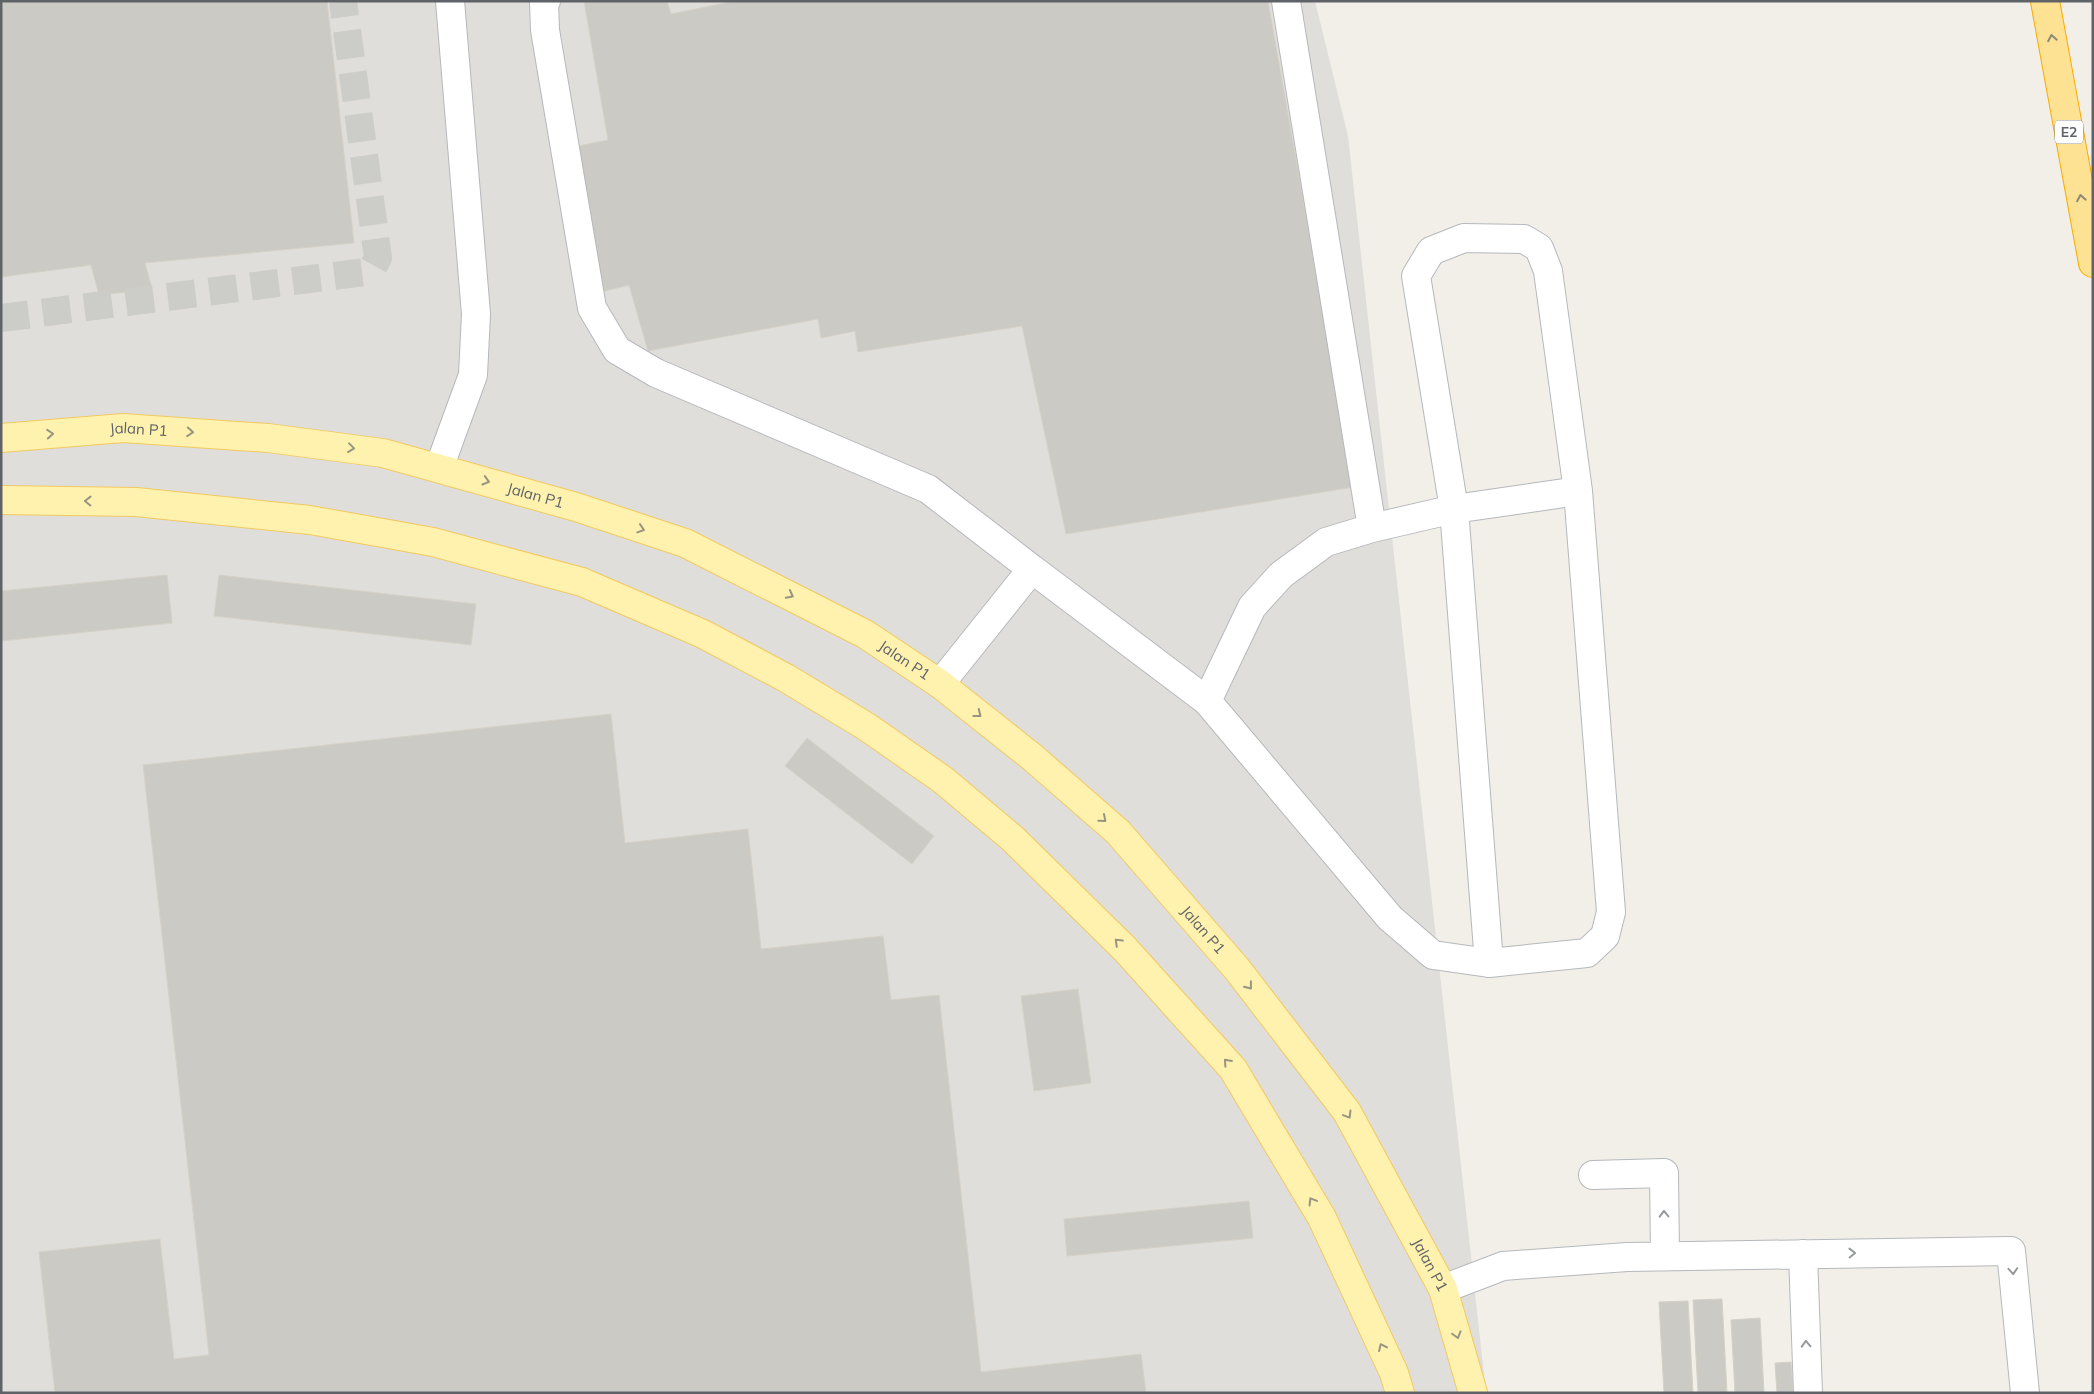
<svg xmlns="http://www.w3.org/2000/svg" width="2094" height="1394" viewBox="0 0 2094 1394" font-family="Mulish,sans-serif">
<rect width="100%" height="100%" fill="#f1efe8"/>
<path fill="#e0deda" d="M 1,1 L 1315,1 L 1348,136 L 1486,1393 L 1,1393 Z"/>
<path fill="#cccac5" stroke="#d6d1c6" d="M 1,1 L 327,1 L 354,243 L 145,263 L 152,289 L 99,295 L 91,265 L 1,277 Z
M 584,1 L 667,1 L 671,14 L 735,1 L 1268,1 L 1354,487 L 1066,534 L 1022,326 L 858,352 L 855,331 L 821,338 L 818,319 L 648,351 L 629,285 L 597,293 L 568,148 L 608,140 Z
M 167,575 L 172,623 L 1,641 L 1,591 Z
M 219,575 L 476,604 L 471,645 L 214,616 Z
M 611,714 L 625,843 L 748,829 L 761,949 L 883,936 L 891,1000 L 939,995 L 981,1372 L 1141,1354 L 1146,1393 L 55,1393 L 39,1252 L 160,1239 L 174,1359 L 209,1355 L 143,765 Z
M 807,738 L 934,836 L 912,864 L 785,766 Z
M 1078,989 L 1091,1083 L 1034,1091 L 1021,996 Z
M 1249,1201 L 1253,1238 L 1067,1256 L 1064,1219 Z
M 1722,1299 L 1727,1393 L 1698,1393 L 1693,1300 Z
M 1688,1301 L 1693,1393 L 1664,1393 L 1659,1302 Z
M 1760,1318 L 1764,1393 L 1735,1393 L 1731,1320 Z
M 1791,1362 L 1793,1393 L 1777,1393 L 1775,1363 Z"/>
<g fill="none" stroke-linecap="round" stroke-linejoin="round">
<path stroke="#ccccc8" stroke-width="28" stroke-dasharray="28 14" stroke-linecap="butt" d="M 1,318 L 365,272 L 373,267 L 378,258 L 343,1"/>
<defs>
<path id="minor" d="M 546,1 L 544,3 L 545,30 L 592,308 L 617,350 L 656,373 L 928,489 L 1032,569
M 1286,1 L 1372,528
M 439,468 L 473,375 L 476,314 L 450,1
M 940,684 L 1032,569 L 1207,701 L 1390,918 L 1433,955 L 1489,963 L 1587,953 L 1605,936 L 1611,912 L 1578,491 L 1548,271 L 1539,248 L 1524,239 L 1464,238 L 1431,251 L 1416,276 L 1454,509 L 1489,963
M 1207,701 L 1252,607 L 1281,575 L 1326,542 L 1372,528 L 1454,509 L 1578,491
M 1593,1175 L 1664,1173 L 1665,1256
M 1803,1254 L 1808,1393
M 1443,1289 L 1503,1266 L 1627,1257 L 2011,1251 L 2025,1393"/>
<g id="major">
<path id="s1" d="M 1,438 L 123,428 L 268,438 L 383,453 L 576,507 L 685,543 L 865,634 L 940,684 L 1032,757 L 1118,832 L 1237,969 L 1347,1112 L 1443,1289 L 1473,1393"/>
<path d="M 1,500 L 136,502 L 310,520 L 433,542 L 582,582 L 703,634 L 786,678 L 867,727 L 943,780 L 1012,838 L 1125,949 L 1233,1069 L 1322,1218 L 1394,1373 L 1400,1393"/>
</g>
<path id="highway" d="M 2045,1 L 2093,263"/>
</defs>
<use href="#minor" stroke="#b5b8bc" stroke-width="30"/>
<use href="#major" stroke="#f2c960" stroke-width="30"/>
<use href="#highway" stroke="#f9ab00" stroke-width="30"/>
<use href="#minor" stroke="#fff" stroke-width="28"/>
<use href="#major" stroke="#fff2af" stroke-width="28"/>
<use href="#highway" stroke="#fde293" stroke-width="28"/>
</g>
<defs><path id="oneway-chevron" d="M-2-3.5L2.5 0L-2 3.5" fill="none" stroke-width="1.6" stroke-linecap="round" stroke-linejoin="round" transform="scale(1.25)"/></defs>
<g stroke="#8e8975">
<use href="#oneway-chevron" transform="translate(2052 38) rotate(-100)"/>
<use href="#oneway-chevron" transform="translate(2081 198) rotate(-100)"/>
</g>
<g stroke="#979581">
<use href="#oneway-chevron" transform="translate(190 432) rotate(4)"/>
<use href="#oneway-chevron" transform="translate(50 434) rotate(-4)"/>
<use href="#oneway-chevron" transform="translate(351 448) rotate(7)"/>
<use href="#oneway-chevron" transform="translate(486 481) rotate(16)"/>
<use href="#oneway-chevron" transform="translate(88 501) rotate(-179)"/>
<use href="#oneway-chevron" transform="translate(641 529) rotate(18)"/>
<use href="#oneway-chevron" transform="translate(790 595) rotate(28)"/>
<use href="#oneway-chevron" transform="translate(978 714) rotate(38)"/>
<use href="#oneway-chevron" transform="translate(1103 819) rotate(41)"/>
<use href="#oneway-chevron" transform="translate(1118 942) rotate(-136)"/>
<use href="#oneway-chevron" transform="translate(1249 986) rotate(52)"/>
<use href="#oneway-chevron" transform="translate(1227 1062) rotate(-132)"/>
<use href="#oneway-chevron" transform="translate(1348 1115) rotate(59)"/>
<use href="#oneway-chevron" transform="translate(1312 1201) rotate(-121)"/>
<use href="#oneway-chevron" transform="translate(1457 1335) rotate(74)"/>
<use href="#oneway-chevron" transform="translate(1382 1347) rotate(-115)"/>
</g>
<g stroke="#979a9d">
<use href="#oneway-chevron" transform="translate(1664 1214) rotate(-91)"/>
<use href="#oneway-chevron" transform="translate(1852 1253) rotate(-1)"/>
<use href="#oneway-chevron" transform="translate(2013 1271) rotate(86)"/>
<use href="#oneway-chevron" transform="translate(1806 1344) rotate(-92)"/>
</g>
<g text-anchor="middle" stroke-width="4" stroke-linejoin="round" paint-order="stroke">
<rect fill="#fff" stroke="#8f9295" stroke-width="1" x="2055" y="120.5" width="28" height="23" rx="4"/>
<g font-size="14" font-weight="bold" fill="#5f6368">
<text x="2069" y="137">E2</text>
</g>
<g font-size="15" fill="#5f6368" stroke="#fff">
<text dy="5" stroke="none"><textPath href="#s1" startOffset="138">Jalan P1</textPath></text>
<text dy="5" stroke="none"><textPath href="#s1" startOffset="542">Jalan P1</textPath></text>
<text dy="5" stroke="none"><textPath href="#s1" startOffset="948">Jalan P1</textPath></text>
<text dy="5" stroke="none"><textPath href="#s1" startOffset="1352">Jalan P1</textPath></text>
<text dy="5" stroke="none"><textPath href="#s1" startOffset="1758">Jalan P1</textPath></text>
</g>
</g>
<rect width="2094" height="1394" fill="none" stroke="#5f6368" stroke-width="5"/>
</svg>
